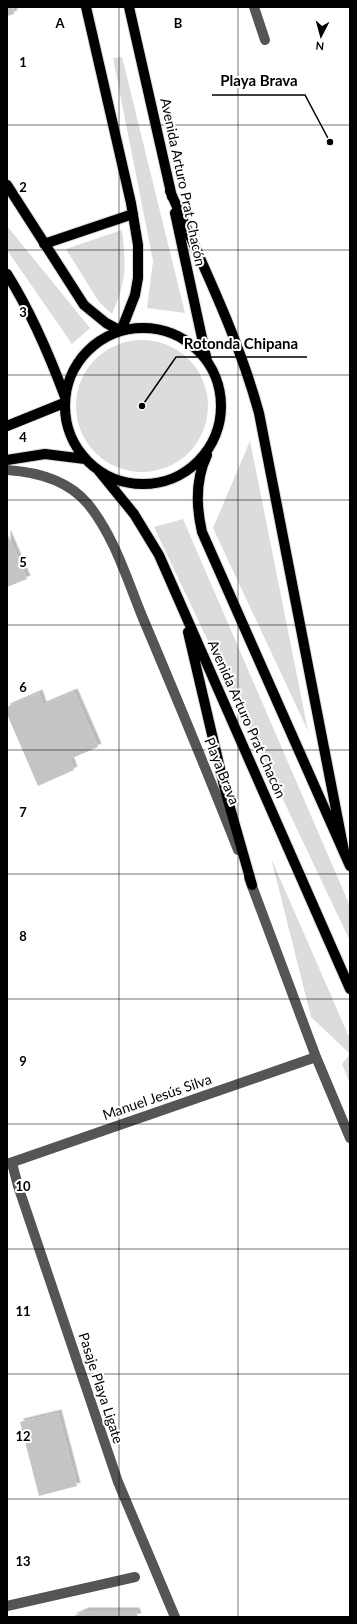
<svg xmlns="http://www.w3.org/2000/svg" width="357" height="1624" viewBox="0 0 357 1624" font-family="Lato,sans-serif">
<defs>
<filter id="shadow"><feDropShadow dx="3.5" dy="-3.5" stdDeviation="0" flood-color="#0004"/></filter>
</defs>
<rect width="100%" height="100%" fill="#fff"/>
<path fill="#dcdcdc" d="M 122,57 L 185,313 L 147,308 L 153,261 L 113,58 Z
M 7,226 L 90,328 L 72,344 L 7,250 Z
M 122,230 C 126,266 127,280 112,314 L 99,302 L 66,249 Z
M76 406a66 66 0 1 1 132 0a66 66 0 1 1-132 0Z
M 250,441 L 308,731 L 213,528 Z
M 183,519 L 350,906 L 350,941 L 154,527 Z
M 271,858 L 350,1039 L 350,1084 L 342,1064 L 350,1054 L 311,1017 Z"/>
<path fill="#c4c4c4" filter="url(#shadow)" d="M 7,7 L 13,7 L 14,14 L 7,16 Z
M 7,533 L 27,579 L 7,587 Z
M 74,692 L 98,747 L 70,759 L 74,770 L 38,786 L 7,714 L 7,707 L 39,693 L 43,705 Z
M 58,1413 L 77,1486 L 39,1496 L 20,1422 Z
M 85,1611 L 136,1611 L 138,1617 L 72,1617 Z"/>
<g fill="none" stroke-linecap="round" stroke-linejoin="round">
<defs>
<path id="major" d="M 129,7 L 172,197
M 7,185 L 84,305 L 106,323 L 121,331 L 135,295 L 138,278 L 138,245 L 131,203 L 86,7
M 170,191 C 202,264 238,336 259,413 L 344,851
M 175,213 L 207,361
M 44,244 L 133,214
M 7,274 C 31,312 49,354 65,397
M65 406a78 78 0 1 1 156 0a78 78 0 1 1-156 0Z
M 7,426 L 64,403
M 207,455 C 195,480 196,506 202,532 L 350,866
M 7,460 L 45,454 L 85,459
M 99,471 L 134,514 L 159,555 L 350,989
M 188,632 L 225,790 L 252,885"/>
</defs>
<use href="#major" stroke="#dbdbdb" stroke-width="12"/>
<path stroke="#555" stroke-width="10" d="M 254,7 L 265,40
M 7,470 C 38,472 68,480 88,504 C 114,536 127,579 142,616 C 175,694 207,771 238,850
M 249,878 L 316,1057 L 350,1138
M 12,1163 L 18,1186 L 118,1482 L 175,1617
M 7,1164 L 316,1057
M 7,1606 L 135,1577"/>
<use href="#major" stroke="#000" stroke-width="10"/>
</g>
<path fill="none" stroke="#000" stroke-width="1" stroke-opacity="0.55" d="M 119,7 L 119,1617M 238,7 L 238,1617M 7,125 L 350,125M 7,250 L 350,250M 7,375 L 350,375M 7,500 L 350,500M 7,625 L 350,625M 7,750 L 350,750M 7,874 L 350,874M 7,999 L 350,999M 7,1124 L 350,1124M 7,1249 L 350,1249M 7,1374 L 350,1374M 7,1499 L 350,1499"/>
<g text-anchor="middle" stroke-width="4" stroke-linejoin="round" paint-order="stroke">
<g font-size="14" fill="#000" stroke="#fff">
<text transform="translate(183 182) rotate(78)" y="5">Avenida Arturo Prat Chacón</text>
<text transform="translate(247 719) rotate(66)" y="5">Avenida Arturo Prat Chacón</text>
<text transform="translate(222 771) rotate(68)" y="5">Playa Brava</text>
<text transform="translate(157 1097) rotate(-19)" y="5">Manuel Jesús Silva</text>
<text transform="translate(101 1388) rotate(72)" y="5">Pasaje Playa Ligate</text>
</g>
</g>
<g font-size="13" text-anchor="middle" font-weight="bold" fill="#000" stroke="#fff" stroke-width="4" stroke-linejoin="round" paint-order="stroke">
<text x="60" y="28">A</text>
<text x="178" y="28">B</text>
<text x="23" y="67">1</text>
<text x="23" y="192">2</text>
<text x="23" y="317">3</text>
<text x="23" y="442">4</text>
<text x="23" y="567">5</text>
<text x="23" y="692">6</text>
<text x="23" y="817">7</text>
<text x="23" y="941">8</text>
<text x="23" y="1066">9</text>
<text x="23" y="1191">10</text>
<text x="23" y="1316">11</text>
<text x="23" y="1441">12</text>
<text x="23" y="1566">13</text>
</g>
<path fill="none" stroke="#000" stroke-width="1.5" d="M330 142L305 95H212M142 406L176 357H307"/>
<g fill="#000" stroke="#fff" stroke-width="1.5">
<circle cx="330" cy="142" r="4"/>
<circle cx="142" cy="406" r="4"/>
</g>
<g font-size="15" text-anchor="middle" font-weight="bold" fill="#000" stroke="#fff" stroke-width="4" stroke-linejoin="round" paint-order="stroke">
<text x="259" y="86">Playa Brava</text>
<text x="241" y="349">Rotonda Chipana</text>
</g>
<rect width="357" height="1624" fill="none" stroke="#000000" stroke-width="16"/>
<g transform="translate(321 36) rotate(186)" stroke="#ffffff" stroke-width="3" paint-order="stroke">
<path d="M0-3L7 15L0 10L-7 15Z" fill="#000000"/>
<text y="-6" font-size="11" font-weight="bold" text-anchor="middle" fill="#000000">N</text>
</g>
</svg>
